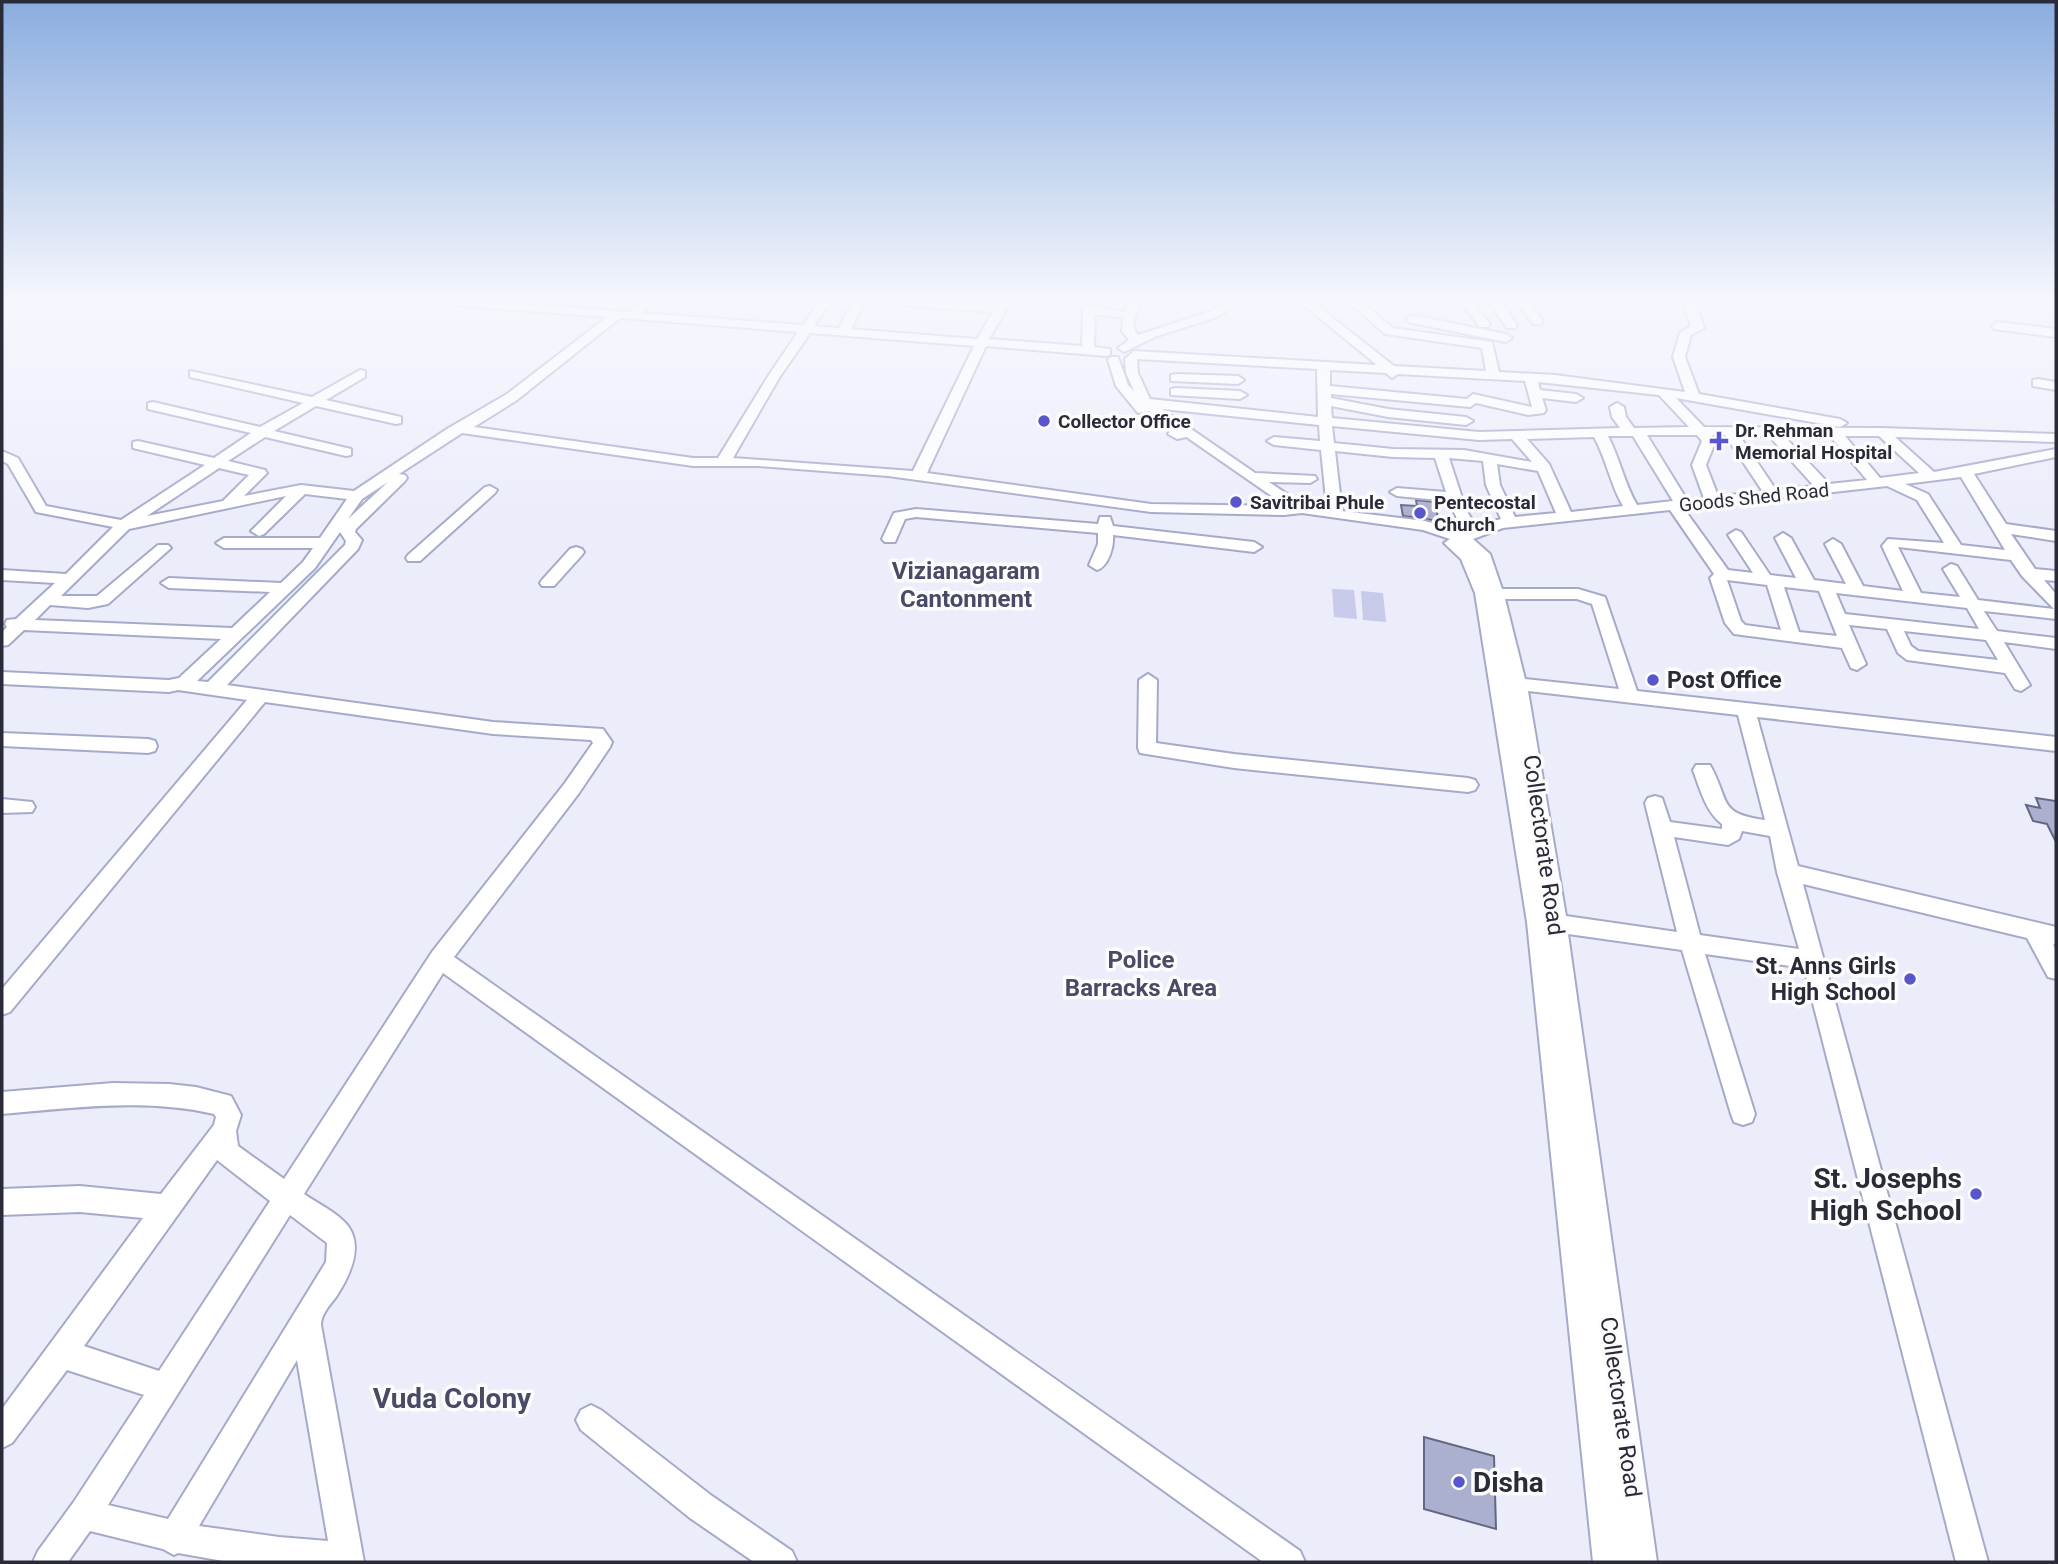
<svg xmlns="http://www.w3.org/2000/svg" width="2058" height="1564" viewBox="0 0 2058 1564" font-family="Roboto,sans-serif">
<rect width="100%" height="100%" fill="#ecedfb"/>
<path fill="#c7cae9" d="M 1332,589 L 1354,590 L 1357,619 L 1334,617 Z
M 1361,591 L 1383,593 L 1386,622 L 1363,620 Z"/>
<path fill="#acb0cf" stroke="#646784" stroke-width="2" d="M 1416,500 L 1434,502 L 1439,521 L 1403,516 L 1401,505 L 1417,506 Z
M 2036,798 L 2056,801 L 2056,842 L 2047,824 L 2033,821 L 2026,805 L 2040,808 Z
M 1424,1437 L 1494,1456 L 1496,1529 L 1424,1509 Z"/>
<g fill="none" stroke-linecap="round" stroke-linejoin="round">
<defs>
<path id="minor" d="M 406,299 L 454,299 L 629,312 L 644,299 L 657,299 L 642,313 L 803,325 L 821,299 L 833,299 L 814,326 L 839,328 L 854,299 L 866,299 L 851,329 L 977,339 L 993,312 L 885,304 L 879,301 L 881,299 L 997,305 L 1000,299 L 1012,299 L 989,339 L 1082,346 L 1083,311 L 1074,299 L 1086,299 L 1091,306 L 1125,312 L 1130,299 L 1142,299 C 1138,311 1128,324 1138,335 L 1209,312 L 1233,299 L 1246,299 L 1217,317 L 1157,336 L 1124,352 L 1118,348 L 1129,340 L 1122,331 L 1123,318 L 1095,314 L 1094,347 L 1110,349 L 1110,355 L 1106,356 L 986,346 L 927,473 L 1151,504 L 1286,506 L 1149,411 L 1138,413 L 1116,386 L 1108,360 L 1110,357 L 1118,357 L 1128,385 L 1134,391 L 1126,373 L 1125,359 L 1134,351 L 1377,365 L 1296,299 L 1309,299 L 1394,366 L 1486,371 L 1482,348 L 1385,334 L 1345,299 L 1358,299 L 1393,328 L 1492,342 L 1499,372 L 1555,375 L 1685,392 L 1673,357 L 1680,333 L 1691,326 L 1682,299 L 1694,299 L 1704,328 L 1691,335 L 1685,357 L 1699,394 L 1840,419 L 1847,423 L 1840,427 L 1676,398 L 1704,427 L 1882,428 L 2056,434 L 2056,442 L 1895,437 L 1934,472 L 2056,449 L 2056,457 L 1974,474 L 2006,524 L 2056,531 L 2056,541 L 2011,534 L 2035,569 L 2056,571 L 2056,581 L 2044,580 L 2056,594 L 2056,619 L 1984,611 L 1997,631 L 2056,638 L 2056,649 L 2004,642 L 2030,685 L 2021,691 L 2015,689 L 2005,673 L 1907,660 L 1898,653 L 1887,629 L 1849,625 L 1866,664 L 1857,670 L 1851,668 L 1842,648 L 1734,634 L 1725,623 L 1710,578 L 1714,574 L 1670,510 L 1503,528 L 1473,539 L 1490,554 L 1502,589 L 1578,589 L 1605,597 L 1637,691 L 2056,737 L 2056,751 L 1757,717 L 1798,866 L 2056,927 L 2056,945 L 2053,944 L 2056,950 L 2056,979 L 2048,977 L 2027,938 L 1803,884 L 1988,1562 L 1956,1562 L 1804,968 L 1705,954 L 1755,1114 L 1752,1122 L 1743,1125 L 1734,1122 L 1731,1114 L 1682,950 L 1568,934 L 1657,1562 L 1625,1562 L 1619,1513 L 1625,1562 L 1593,1562 L 1527,922 L 1475,593 L 1461,559 L 1444,543 L 1450,539 L 1423,530 L 1302,513 L 1284,515 L 1151,512 L 888,476 L 758,466 L 693,466 L 462,433 L 399,474 L 405,475 L 407,478 L 405,481 L 356,529 L 355,532 L 362,540 L 358,549 L 227,685 L 493,722 L 603,729 L 612,742 L 610,747 L 579,793 L 454,957 L 1300,1551 L 1305,1562 L 1263,1562 L 443,973 L 304,1194 C 317,1203 338,1213 348,1226 C 364,1248 349,1277 336,1297 C 330,1305 321,1314 321,1325 L 364,1562 L 229,1562 L 178,1553 L 174,1555 L 163,1549 L 90,1531 L 68,1562 L 33,1562 L 38,1551 L 73,1503 L 144,1395 L 67,1370 L 12,1443 L 2,1448 L 2,1409 L 143,1218 L 80,1212 L 2,1215 L 2,1189 L 80,1186 L 161,1194 L 214,1125 L 216,1117 L 214,1114 C 144,1098 73,1108 2,1114 L 2,1092 L 113,1083 L 169,1084 L 196,1087 L 231,1096 L 241,1115 L 236,1131 L 238,1146 L 284,1179 L 432,952 L 565,783 L 593,743 L 591,740 L 493,734 L 265,702 L 10,1012 L 2,1015 L 2,989 L 247,700 L 178,690 L 169,692 L 2,684 L 2,672 L 169,680 L 179,678 L 221,639 L 24,630 L 8,645 L 2,646 L 2,632 L 7,627 L 5,624 L 7,620 L 16,619 L 55,583 L 2,580 L 2,570 L 66,574 L 113,527 L 36,512 L 8,464 L 2,461 L 2,451 L 18,458 L 46,506 L 121,520 L 205,465 L 133,448 L 133,442 L 138,441 L 214,458 L 251,433 L 148,409 L 148,403 L 153,402 L 260,427 L 303,403 L 190,377 L 190,371 L 312,397 L 360,370 L 365,371 L 365,377 L 326,400 L 401,417 L 401,423 L 396,424 L 316,406 L 274,431 L 351,449 L 351,455 L 346,456 L 265,437 L 228,461 L 265,470 L 267,473 L 244,496 L 301,485 L 354,491 L 447,429 L 507,394 L 607,317 L 412,302 ZM 620,318 L 798,332 L 767,378 L 718,458 L 693,458 L 474,427 L 517,400 ZM 810,333 L 974,346 L 913,471 L 733,458 L 779,378 ZM 1137,359 L 1317,369 L 1318,417 L 1150,399 L 1138,373 ZM 1330,370 L 1386,373 L 1392,378 L 1398,374 L 1525,381 L 1532,407 L 1473,394 L 1467,399 L 1330,386 ZM 1538,382 L 1659,395 L 1689,427 L 1634,428 L 1626,417 L 1624,407 L 1617,403 L 1610,407 L 1612,417 L 1620,428 L 1479,432 L 1332,418 L 1331,406 L 1388,417 L 1466,425 L 1473,421 L 1466,417 L 1388,409 L 1331,398 L 1331,394 L 1470,407 L 1476,403 L 1528,415 L 1544,413 L 1546,410 L 1542,398 L 1576,402 L 1583,398 L 1576,394 L 1540,390 ZM 1162,409 L 1319,425 L 1320,441 L 1274,437 L 1267,441 L 1274,445 L 1321,450 L 1327,509 L 1299,502 L 1269,482 L 1310,483 L 1317,479 L 1315,476 L 1255,473 ZM 1332,426 L 1479,440 L 1512,439 L 1532,462 L 1464,450 L 1393,449 L 1334,443 ZM 1647,435 L 1697,435 L 1702,441 L 1692,465 L 1704,498 L 1687,500 ZM 1712,435 L 1725,435 L 1763,492 L 1718,496 L 1706,465 L 1716,440 ZM 1739,435 L 1769,436 L 1814,486 L 1776,490 ZM 1608,436 L 1633,436 L 1673,501 L 1637,505 C 1624,483 1620,459 1608,436 ZM 1784,436 L 1830,436 L 1867,480 L 1829,484 ZM 1845,436 L 1879,436 L 1919,473 L 1880,478 ZM 1594,437 C 1607,460 1610,484 1623,506 L 1571,512 L 1549,464 L 1527,439 ZM 1335,451 L 1393,457 L 1435,458 L 1446,492 L 1397,488 L 1390,492 L 1397,496 L 1449,501 L 1463,532 L 1425,521 L 1342,511 ZM 1449,458 L 1483,461 L 1486,485 L 1501,519 L 1475,526 L 1465,507 ZM 1497,464 L 1538,471 L 1556,513 L 1515,517 L 1500,485 ZM 219,468 L 249,475 L 223,501 L 147,516 ZM 1961,477 L 2005,550 L 1961,545 L 1928,494 L 1905,484 ZM 388,482 L 348,519 L 362,499 ZM 1887,486 L 1917,500 L 1944,543 L 1888,539 L 1882,546 L 1903,591 L 1863,586 L 1841,544 L 1833,539 L 1825,544 L 1846,584 L 1814,580 L 1791,538 L 1783,533 L 1775,538 L 1796,578 L 1770,575 L 1741,532 L 1736,530 L 1728,535 L 1753,573 L 1728,570 L 1684,509 ZM 305,494 L 347,499 L 320,538 L 224,538 L 216,543 L 224,548 L 313,548 L 303,562 L 281,583 L 169,578 L 161,583 L 169,588 L 270,592 L 232,628 L 35,620 L 50,605 L 88,608 L 108,604 L 171,548 L 168,545 L 158,545 L 97,596 L 61,596 L 129,529 L 286,496 L 251,531 L 259,536 L 264,534 ZM 340,532 L 346,541 L 345,545 L 208,682 L 197,681 L 315,568 ZM 1898,547 L 2011,560 L 2022,576 L 2054,609 L 1978,600 L 1957,566 L 1951,564 L 1943,569 L 1960,597 L 1921,593 ZM 1727,580 L 1767,585 L 1781,630 L 1745,625 L 1741,621 ZM 1784,587 L 1819,591 L 1837,636 L 1799,632 ZM 1836,593 L 1967,608 L 1979,629 L 1845,614 ZM 1505,599 L 1577,599 L 1592,604 L 1619,689 L 1525,679 ZM 1904,631 L 1986,640 L 1998,660 L 1918,651 L 1911,646 ZM 1528,691 L 1738,715 L 1765,820 C 1717,814 1730,800 1710,765 L 1696,765 L 1693,770 C 1700,789 1706,812 1722,824 L 1722,829 L 1670,822 L 1662,798 L 1655,796 L 1648,798 L 1645,803 L 1677,932 L 1566,916 ZM 1742,831 L 1770,836 L 1777,872 L 1799,949 L 1700,935 L 1674,837 L 1728,845 L 1739,839 ZM 217,1160 L 270,1201 L 159,1371 L 84,1346 ZM 290,1215 L 327,1243 L 326,1262 L 168,1519 L 108,1505 ZM 297,1360 L 328,1541 L 279,1537 L 199,1526 Z
M 1318,299 L 1331,299 L 1337,305 L 1327,307 Z
M 1458,299 L 1470,299 L 1490,324 L 1488,327 L 1480,327 Z
M 1487,299 L 1499,299 L 1517,325 L 1515,328 L 1507,328 Z
M 1515,299 L 1527,299 L 1543,321 L 1541,324 L 1533,324 Z
M 1412,315 L 1506,334 L 1512,338 L 1506,342 L 1408,322 L 1406,319 Z
M 1998,322 L 2056,329 L 2056,337 L 1994,329 L 1992,326 Z
M 1176,374 L 1238,376 L 1244,380 L 1238,384 L 1171,381 L 1171,375 Z
M 2038,379 L 2056,382 L 2056,390 L 2033,386 L 2033,380 Z
M 1176,388 L 1240,391 L 1247,395 L 1240,399 L 1171,395 L 1171,389 Z
M 490,486 L 497,490 L 495,493 L 420,561 L 408,561 L 406,558 L 408,555 L 485,487 Z
M 916,509 L 1098,524 L 1100,517 L 1110,517 L 1113,526 L 1254,542 L 1262,547 L 1254,552 L 1113,535 C 1114,546 1109,566 1097,570 L 1089,565 L 1098,544 L 1098,533 L 916,517 L 905,519 L 895,542 L 885,542 L 882,539 L 894,513 Z
M 576,547 L 582,549 L 584,552 L 582,555 L 554,586 L 542,586 L 540,583 L 542,580 L 570,549 Z
M 1148,674 L 1157,680 L 1156,743 L 1234,754 L 1468,778 L 1475,780 L 1478,785 L 1475,790 L 1468,792 L 1234,768 L 1140,753 L 1138,748 L 1139,680 Z
M 2,733 L 148,739 L 155,741 L 157,746 L 155,751 L 148,753 L 2,746 Z
M 2,799 L 32,802 L 35,807 L 32,812 L 2,813 Z
M 591,1405 L 601,1410 L 712,1496 L 792,1551 L 797,1562 L 754,1562 L 690,1518 L 581,1430 L 576,1420 L 581,1410 Z"/>
<path id="major" d="M 1185,427 L 1191,428 L 1194,432 L 1191,436 L 1177,439 L 1168,434 L 1171,430 Z"/>
</defs>
<use href="#minor" stroke="#a6aac9" stroke-width="4"/>
<use href="#major" stroke="#a6aac9" stroke-width="4"/>
<use href="#minor" fill="#fff" fill-rule="evenodd"/>
<use href="#major" fill="#fff" fill-rule="evenodd"/>
</g>
<linearGradient id="sky" x2="0" y2="1"><stop stop-color="#8aaddf"/><stop offset="0.58" stop-color="#f6f7fd"/><stop offset="1" stop-color="#f6f7fd" stop-opacity="0"/></linearGradient>
<rect width="2058" height="518" fill="url(#sky)"/>
<g fill="#5955cd" stroke="#fcfcfc" stroke-width="2.5">
<circle cx="1044" cy="421" r="7"/>
<path d="M1715.5 430.5h7v7h7v7h-7v7h-7v-7h-7v-7h7z"/>
<circle cx="1236" cy="502" r="7"/>
<circle cx="1420" cy="513" r="7"/>
<circle cx="1653" cy="680" r="7"/>
<circle cx="1910" cy="979" r="7"/>
<circle cx="1976" cy="1194" r="7"/>
<circle cx="1459" cy="1482" r="7"/>
</g>
<g text-anchor="middle" stroke-width="7" stroke-linejoin="round" paint-order="stroke">
<g font-size="19" font-weight="bold" fill="#2a2b38" stroke="#fcfcfc" text-anchor="start">
<text x="1058" y="428">Collector Office</text>
<text x="1735" y="437">Dr. Rehman<tspan x="1735" dy="22">Memorial Hospital</tspan></text>
<text x="1250" y="509">Savitribai Phule</text>
<text x="1434" y="509">Pentecostal<tspan x="1434" dy="22">Church</tspan></text>
</g>
<g font-size="19" fill="#2a2b38" stroke="#fcfcfc">
<text transform="translate(1754 497) rotate(-6)" y="7">Goods Shed Road</text>
</g>
<g font-size="23" font-weight="bold" fill="#2a2b38" stroke="#fcfcfc" text-anchor="start">
<text x="1667" y="688">Post Office</text>
<text x="1896" y="974" text-anchor="end">St. Anns Girls<tspan x="1896" dy="26">High School</tspan></text>
</g>
<g font-size="23" fill="#2a2b38" stroke="#fcfcfc">
<text transform="translate(1544 845) rotate(82)" y="8">Collectorate Road</text>
<text transform="translate(1621 1407) rotate(82)" y="8">Collectorate Road</text>
</g>
<g font-size="24" font-weight="bold" fill="#484b66" stroke="#fcfcfc">
<text x="966" y="579">Vizianagaram<tspan x="966" dy="28">Cantonment</tspan></text>
<text x="1141" y="968">Police<tspan x="1141" dy="28">Barracks Area</tspan></text>
</g>
<g font-size="28" font-weight="bold" fill="#2a2b38" stroke="#fcfcfc" text-anchor="end">
<text x="1962" y="1188">St. Josephs<tspan x="1962" dy="32">High School</tspan></text>
<text x="1473" y="1492" text-anchor="start">Disha</text>
</g>
<g font-size="28" font-weight="bold" fill="#484b66" stroke="#fcfcfc">
<text x="452" y="1408">Vuda Colony</text>
</g>
</g>
<rect width="2058" height="1564" fill="none" stroke="#2a2b38" stroke-width="7"/>
</svg>
